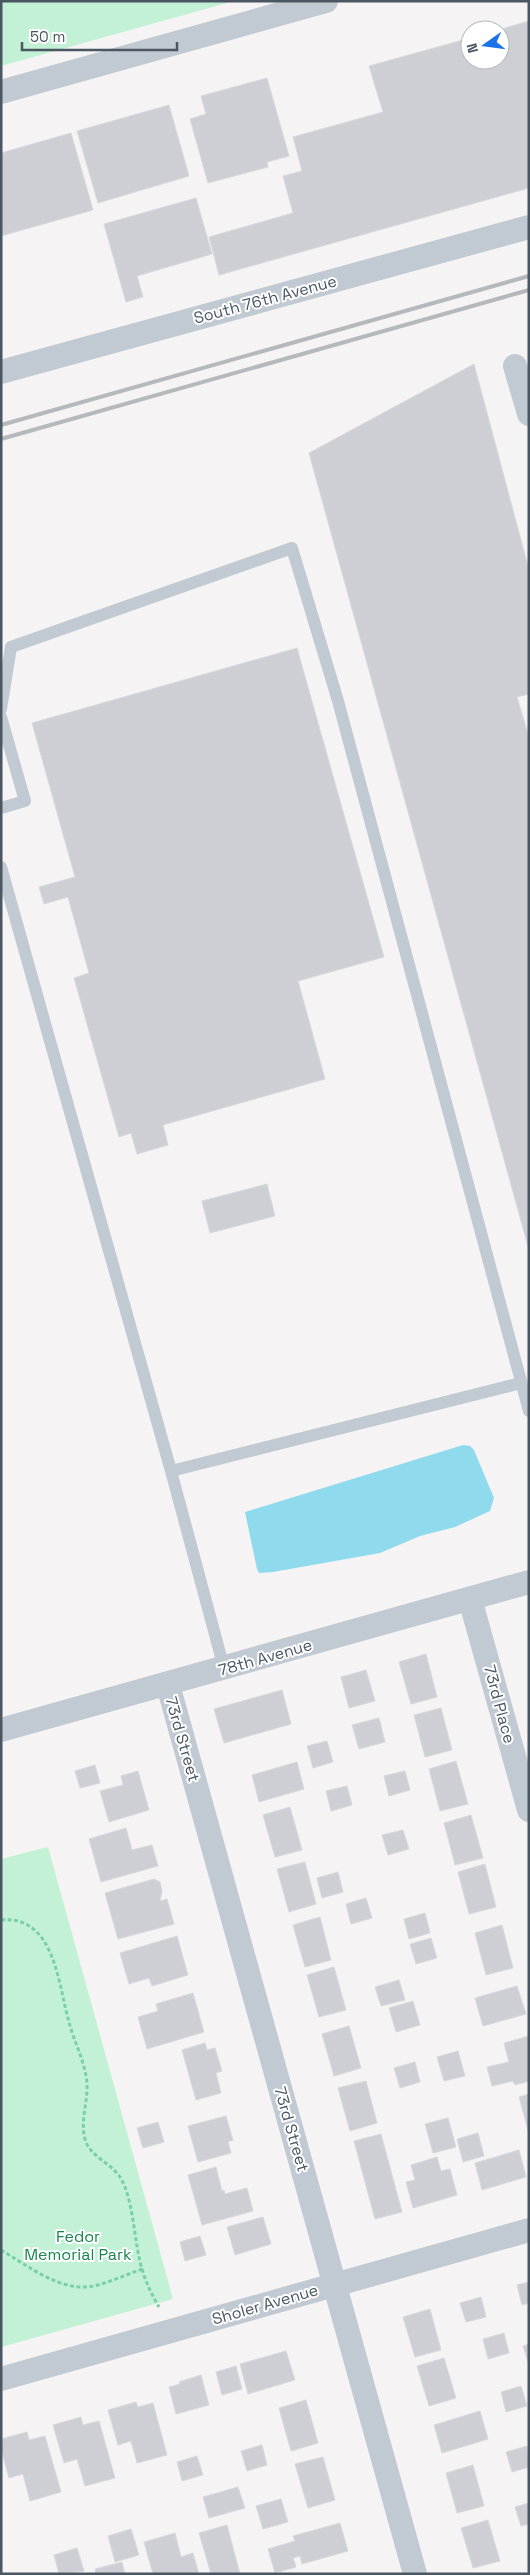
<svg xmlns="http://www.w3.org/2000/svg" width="530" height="2575" viewBox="0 0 530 2575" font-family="'Space Grotesk',sans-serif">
<rect width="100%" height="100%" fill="#f5f3f3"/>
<path fill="#c3f1d5" d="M 1,1 L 234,1 L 1,66 Z
M 48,1847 L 173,2299 L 1,2347 L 1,1859 Z"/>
<path fill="#90daee" d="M 463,1445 L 470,1446 L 474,1450 L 494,1498 L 490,1511 L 455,1527 L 420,1536 L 380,1553 L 273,1572 L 259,1573 L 257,1569 L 245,1512 Z"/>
<path fill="#cdcfd5" stroke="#d7d9de" d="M 529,21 L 529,188 L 219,275 L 209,237 L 293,213 L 283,176 L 302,171 L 293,137 L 383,112 L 369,66 L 470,38 L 470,60 L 500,60 L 500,30 L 498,30 Z
M 267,78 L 289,156 L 267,162 L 268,167 L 208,183 L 190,119 L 206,114 L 201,96 Z
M 169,105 L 189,176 L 98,203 L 77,131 Z
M 71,133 L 93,210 L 1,236 L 1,153 Z
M 196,198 L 212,254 L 137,276 L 143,297 L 126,302 L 104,224 Z
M 474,364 L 529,570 L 529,694 L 517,697 L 529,737 L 529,1250 L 309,453 Z
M 297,648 L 384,957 L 298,981 L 325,1079 L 163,1125 L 168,1145 L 137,1154 L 131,1133 L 119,1137 L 74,978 L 89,973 L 68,897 L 44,904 L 39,887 L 75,877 L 32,723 Z
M 267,1184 L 275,1216 L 210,1233 L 202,1201 Z
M 426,1654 L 437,1697 L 411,1704 L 399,1662 Z
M 366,1670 L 375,1701 L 349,1708 L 341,1677 Z
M 282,1690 L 291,1724 L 224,1743 L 214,1709 Z
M 441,1708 L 452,1750 L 425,1757 L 414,1715 Z
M 379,1718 L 385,1742 L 359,1749 L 352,1725 Z
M 327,1741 L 333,1762 L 313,1768 L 307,1746 Z
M 456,1761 L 468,1804 L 440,1811 L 429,1769 Z
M 297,1762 L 304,1789 L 259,1802 L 252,1775 Z
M 95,1765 L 100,1783 L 80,1788 L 75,1771 Z
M 138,1771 L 149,1810 L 109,1822 L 100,1791 L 123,1785 L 121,1776 Z
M 405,1771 L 410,1790 L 389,1796 L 384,1776 Z
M 347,1786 L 352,1805 L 331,1811 L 326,1791 Z
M 290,1807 L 302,1850 L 275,1857 L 263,1815 Z
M 471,1815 L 483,1858 L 455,1865 L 444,1823 Z
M 126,1828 L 132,1850 L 152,1845 L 158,1866 L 101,1882 L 89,1839 Z
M 403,1830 L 409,1849 L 388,1855 L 382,1835 Z
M 305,1862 L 316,1904 L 289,1912 L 277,1869 Z
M 485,1864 L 496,1907 L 469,1914 L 458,1872 Z
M 338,1872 L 343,1892 L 322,1898 L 317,1878 Z
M 154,1879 L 160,1882 L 162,1891 L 160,1901 L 167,1899 L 174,1924 L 118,1939 L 105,1893 Z
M 366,1898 L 372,1918 L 351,1924 L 346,1904 Z
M 425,1913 L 430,1933 L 409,1939 L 404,1919 Z
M 320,1917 L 331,1960 L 305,1967 L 293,1925 Z
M 502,1925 L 513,1968 L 486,1975 L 475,1933 Z
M 177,1936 L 188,1975 L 152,1986 L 149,1978 L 129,1984 L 120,1953 Z
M 431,1938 L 437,1958 L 416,1964 L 410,1944 Z
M 334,1967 L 346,2010 L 319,2017 L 307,1975 Z
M 399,1980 L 405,2000 L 381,2006 L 375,1987 Z
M 517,1986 L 526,2014 L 483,2026 L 475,1998 Z
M 193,1993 L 204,2032 L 147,2049 L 138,2017 L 158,2011 L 156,2004 Z
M 413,2001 L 420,2025 L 396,2032 L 389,2008 Z
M 349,2026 L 361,2068 L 334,2076 L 322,2034 Z
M 529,2036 L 529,2081 L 515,2085 L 513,2081 L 492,2086 L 487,2067 L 509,2062 L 504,2043 Z
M 205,2043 L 207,2050 L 215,2048 L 222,2071 L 216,2073 L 221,2093 L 196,2100 L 182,2050 Z
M 458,2051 L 465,2076 L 444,2081 L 437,2057 Z
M 415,2062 L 420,2082 L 400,2088 L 394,2068 Z
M 366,2081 L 377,2123 L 350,2131 L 338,2088 Z
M 529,2094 L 529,2134 L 519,2097 Z
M 226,2116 L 233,2140 L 228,2142 L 231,2153 L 198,2162 L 188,2126 Z
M 448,2118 L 456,2147 L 433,2153 L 425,2124 Z
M 158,2122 L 164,2142 L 143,2148 L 137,2128 Z
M 478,2133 L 484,2156 L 463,2162 L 457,2139 Z
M 381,2134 L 402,2212 L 375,2219 L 354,2141 Z
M 519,2150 L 526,2177 L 482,2190 L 475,2163 Z
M 437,2157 L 441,2171 L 450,2169 L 457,2195 L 413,2208 L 406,2182 L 415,2180 L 411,2165 Z
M 216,2167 L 222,2191 L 224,2190 L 225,2194 L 247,2188 L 253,2211 L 202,2225 L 188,2175 Z
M 263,2217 L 271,2244 L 235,2255 L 227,2227 Z
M 200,2236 L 206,2255 L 185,2261 L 180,2242 Z
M 529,2282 L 529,2303 L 522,2305 L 517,2285 Z
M 481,2297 L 486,2317 L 466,2322 L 460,2303 Z
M 430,2309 L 441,2350 L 415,2357 L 403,2317 Z
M 504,2333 L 509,2353 L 488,2359 L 483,2339 Z
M 529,2344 L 529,2365 L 523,2346 Z
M 286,2351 L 295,2380 L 248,2394 L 240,2364 Z
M 444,2358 L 456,2398 L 429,2406 L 417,2366 Z
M 236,2366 L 242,2389 L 222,2395 L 216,2372 Z
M 201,2375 L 209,2405 L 176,2414 L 169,2387 L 180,2384 L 179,2382 Z
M 521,2386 L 527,2406 L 506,2412 L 501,2392 Z
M 306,2400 L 318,2443 L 291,2451 L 279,2408 Z
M 136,2402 L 138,2407 L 153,2403 L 167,2455 L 137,2463 L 131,2441 L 118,2445 L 108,2410 Z
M 480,2411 L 488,2439 L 442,2453 L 434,2425 Z
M 81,2417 L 83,2425 L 99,2421 L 115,2478 L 85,2486 L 77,2459 L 64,2463 L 53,2425 Z
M 27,2432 L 29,2440 L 45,2436 L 61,2492 L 30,2501 L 23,2474 L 9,2478 L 1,2449 L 1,2439 Z
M 262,2445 L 267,2465 L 247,2471 L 241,2451 Z
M 527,2446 L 529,2467 L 512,2472 L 506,2452 Z
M 197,2456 L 203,2475 L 182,2481 L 177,2462 Z
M 323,2457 L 335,2500 L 308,2508 L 295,2464 Z
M 473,2465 L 484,2506 L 457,2513 L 446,2473 Z
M 238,2487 L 245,2508 L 209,2518 L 203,2497 Z
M 281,2499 L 288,2522 L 263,2529 L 256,2506 Z
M 529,2503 L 529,2524 L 521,2526 L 515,2507 Z
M 488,2520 L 500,2561 L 473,2568 L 461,2528 Z
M 340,2523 L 348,2551 L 302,2564 L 300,2556 L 293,2558 L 296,2567 L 275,2573 L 268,2549 L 295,2541 L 293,2536 Z
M 227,2525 L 240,2574 L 211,2574 L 199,2533 Z
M 131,2529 L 139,2555 L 115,2562 L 108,2536 Z
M 175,2533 L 181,2557 L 193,2553 L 199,2574 L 153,2574 L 144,2542 Z
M 77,2548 L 84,2571 L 59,2574 L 54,2555 Z
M 122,2562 L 125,2574 L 96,2574 L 95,2569 Z"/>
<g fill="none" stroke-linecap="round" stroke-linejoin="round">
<path stroke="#7ad0a6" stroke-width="3" stroke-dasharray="4 2.5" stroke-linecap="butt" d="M 1,1920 C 55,1915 58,1984 69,2022 C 74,2042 85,2061 87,2083 C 88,2102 80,2121 85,2139 C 89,2156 111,2163 120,2177 C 134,2199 134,2244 142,2269 C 146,2283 152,2295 159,2307
M 1,2250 C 27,2265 61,2293 94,2286 C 110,2282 126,2275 142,2269"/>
<path stroke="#c1cad2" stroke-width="12" d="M 1,709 L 11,647 L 292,548 L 338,701 L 529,1411
M 1,717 L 25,801 L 1,808
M 1,867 L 171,1471
M 224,1668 L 171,1471 L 521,1383"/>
<path stroke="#c1cad2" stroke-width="24" d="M 1,92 L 326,1
M 515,366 L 529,414
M 1,372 L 529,227
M 470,1599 L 529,1810
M 168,1685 L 415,2574
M 1,1730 L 529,1582
M 1,2379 L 529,2230"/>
<path stroke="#b5b8bd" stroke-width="4" d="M 1,425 L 529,276
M 1,439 L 529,290"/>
</g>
<g text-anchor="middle" stroke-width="4" stroke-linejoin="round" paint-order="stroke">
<g font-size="16" fill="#4a5661" stroke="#fff">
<text transform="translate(265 299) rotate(-15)" y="6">South 76th Avenue</text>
<text transform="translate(265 1657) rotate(-16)" y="6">78th Avenue</text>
<text transform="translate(500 1704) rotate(75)" y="6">73rd Place</text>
<text transform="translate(183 1739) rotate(74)" y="6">73rd Street</text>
<text transform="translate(292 2129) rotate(74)" y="6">73rd Street</text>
<text transform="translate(265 2304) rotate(-16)" y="6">Sholer Avenue</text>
</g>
<g font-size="16" fill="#17864f" stroke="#fff">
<text x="78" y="2242">Fedor<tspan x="78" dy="18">Memorial Park</tspan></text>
</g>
</g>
<rect width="530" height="2575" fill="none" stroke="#4a5661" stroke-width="5"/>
<g transform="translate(485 45) rotate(256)"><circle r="24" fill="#ffffff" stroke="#b7bbc0"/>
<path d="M0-4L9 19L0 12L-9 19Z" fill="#1a73e8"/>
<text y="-8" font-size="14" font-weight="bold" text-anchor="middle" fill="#4a5661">N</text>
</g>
<path d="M22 42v8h155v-8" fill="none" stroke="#4a5661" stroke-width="2.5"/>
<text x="30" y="42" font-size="15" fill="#4a5661" stroke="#ffffff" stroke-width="4" paint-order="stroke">50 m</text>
</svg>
